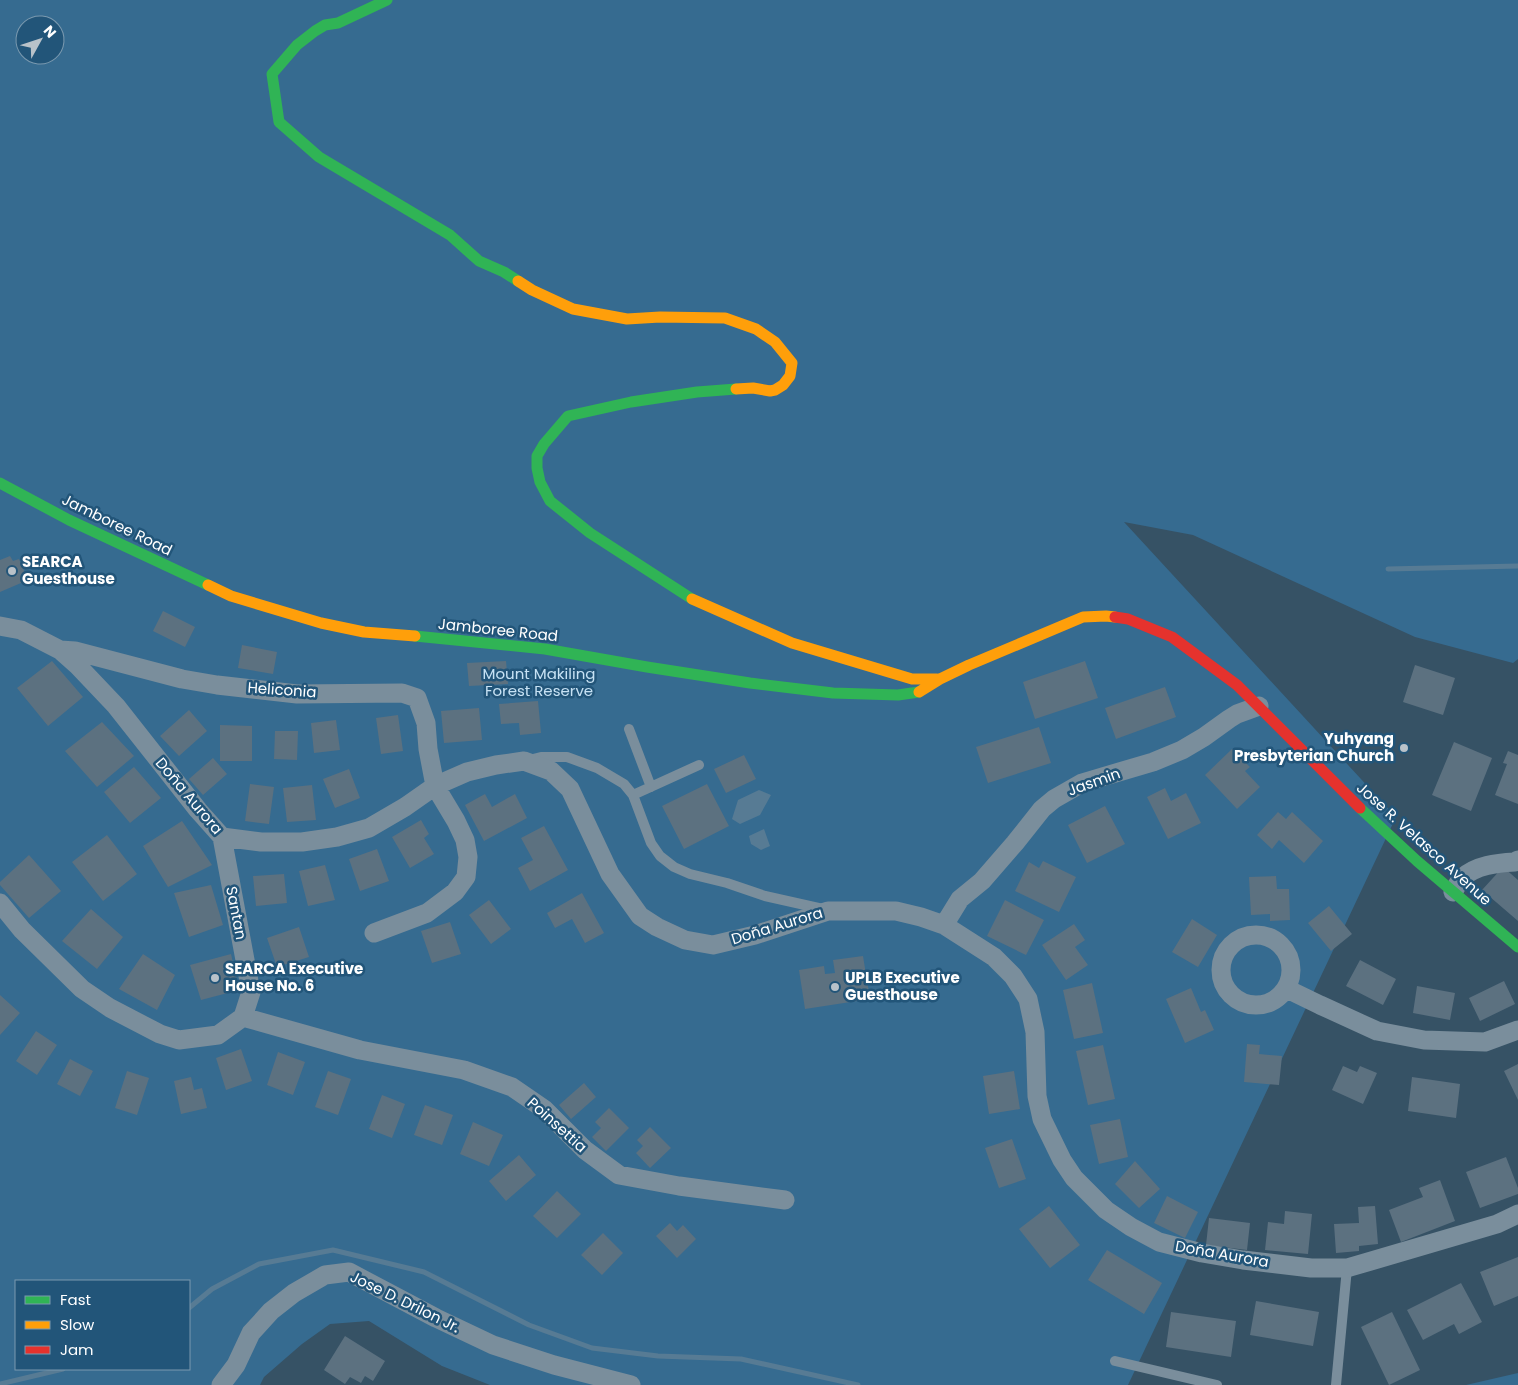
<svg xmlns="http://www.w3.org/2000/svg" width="1518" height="1385" viewBox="0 0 1518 1385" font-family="Poppins,sans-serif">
<rect width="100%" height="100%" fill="#365265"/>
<path fill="#366b90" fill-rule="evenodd" d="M 0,0 L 1518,0 L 1518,659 L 1513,663 L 1415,637 L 1193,535 L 1124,522 L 1396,817 L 1128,1385 L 490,1385 L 442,1366 L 369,1321 L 330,1324 L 302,1344 L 264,1377 L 260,1385 L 0,1385 ZM 25,25 L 55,25 L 55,55 L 25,55 ZM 16,1281 L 189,1281 L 189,1369 L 16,1369 Z
M 1518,1373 L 1518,1385 L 1466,1385 Z"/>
<path fill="#577b94" d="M 759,790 L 771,795 L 760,815 L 740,824 L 732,819 L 738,800 Z
M 764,829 L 770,846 L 761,850 L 751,844 L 749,836 Z"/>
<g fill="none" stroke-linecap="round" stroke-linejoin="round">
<path stroke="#577b94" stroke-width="5" d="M 1388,569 L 1518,566
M 189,1308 L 212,1289 L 259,1264 L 333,1250 L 424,1272 L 529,1325 L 592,1348 L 658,1356 L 741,1359 L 858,1385
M 0,1384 L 63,1369"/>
</g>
<path fill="#5c7180" d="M 10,556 L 13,561 L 19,559 L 28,580 L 0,592 L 0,560 Z
M 163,611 L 195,627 L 185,647 L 153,631 Z
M 242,645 L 277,652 L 273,674 L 238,668 Z
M 52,661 L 83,697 L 48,726 L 17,688 Z
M 506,661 L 508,684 L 469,686 L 467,663 Z
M 1085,661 L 1098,698 L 1035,719 L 1023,682 Z
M 1415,665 L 1455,678 L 1443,715 L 1403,702 Z
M 1165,687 L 1176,717 L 1116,739 L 1105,708 Z
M 538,701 L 541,733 L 520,735 L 519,723 L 501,724 L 499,704 Z
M 479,708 L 482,740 L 444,743 L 441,711 Z
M 189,710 L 207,731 L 179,756 L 160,736 Z
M 398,715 L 403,751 L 381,754 L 376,718 Z
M 336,720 L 340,750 L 314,753 L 311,723 Z
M 102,722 L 134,756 L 97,787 L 65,751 Z
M 220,725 L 252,726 L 252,761 L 220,761 Z
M 1039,727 L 1051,763 L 988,783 L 976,747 Z
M 275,731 L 298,731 L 297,760 L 274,759 Z
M 1454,742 L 1492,758 L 1471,811 L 1432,795 Z
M 1232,749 L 1250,767 L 1245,771 L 1260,787 L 1237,809 L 1205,775 Z
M 1508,751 L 1518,755 L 1518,804 L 1495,795 L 1507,764 L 1503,763 Z
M 744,755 L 756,779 L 726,793 L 714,769 Z
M 213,758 L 227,774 L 203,795 L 189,779 Z
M 134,767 L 161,798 L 130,823 L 104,792 Z
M 349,769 L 360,798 L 335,808 L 323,779 Z
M 250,784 L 274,787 L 269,824 L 245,821 Z
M 707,784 L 729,826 L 684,849 L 662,806 Z
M 312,785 L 316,820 L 287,822 L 283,788 Z
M 1165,788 L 1171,801 L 1186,793 L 1201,823 L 1168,839 L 1147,797 Z
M 485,794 L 492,807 L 515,794 L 527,818 L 484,841 L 465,805 Z
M 1105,806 L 1125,844 L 1087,863 L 1068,825 Z
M 1278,812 L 1286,819 L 1292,812 L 1323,841 L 1304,863 L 1279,840 L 1272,849 L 1257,835 Z
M 421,820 L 429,834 L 424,838 L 434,854 L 410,868 L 392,837 Z
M 182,821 L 212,865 L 168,887 L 143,846 Z
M 544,826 L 568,870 L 530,891 L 518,868 L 533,860 L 521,838 Z
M 107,835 L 137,874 L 103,901 L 72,862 Z
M 377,849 L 389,881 L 360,891 L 349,859 Z
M 29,855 L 61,891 L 29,918 L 0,885 L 0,882 Z
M 1043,861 L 1076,877 L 1059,912 L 1015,891 L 1029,862 L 1039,868 Z
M 325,865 L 335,900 L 308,906 L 299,871 Z
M 1503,867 L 1518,880 L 1518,921 L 1482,890 Z
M 284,874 L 287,903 L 256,906 L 253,876 Z
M 1276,876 L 1277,889 L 1289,889 L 1290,920 L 1270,921 L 1270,914 L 1251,915 L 1249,877 Z
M 211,885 L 223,925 L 189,937 L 174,893 Z
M 582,893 L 604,933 L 585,943 L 572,919 L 555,928 L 547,913 Z
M 489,900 L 511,929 L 491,944 L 469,915 Z
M 1005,900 L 1044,920 L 1026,955 L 987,936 Z
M 1329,906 L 1352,934 L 1331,951 L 1308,923 Z
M 91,909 L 123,937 L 97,969 L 62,941 Z
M 1192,919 L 1217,935 L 1198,967 L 1172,952 Z
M 450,922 L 461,954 L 432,963 L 421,931 Z
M 1074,924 L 1085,940 L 1075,947 L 1088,965 L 1066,980 L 1042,945 Z
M 299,927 L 309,957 L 277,967 L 267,938 Z
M 143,954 L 175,975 L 157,1010 L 119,989 Z
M 231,954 L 239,990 L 201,1000 L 190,965 Z
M 863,956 L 870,999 L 805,1009 L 799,970 L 824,966 L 825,974 L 835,973 L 833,960 Z
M 1360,960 L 1396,979 L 1383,1005 L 1346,986 Z
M 1504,981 L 1515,1004 L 1480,1021 L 1469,998 Z
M 1092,983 L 1103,1033 L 1074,1039 L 1063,990 Z
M 1417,986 L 1455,993 L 1450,1020 L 1413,1013 Z
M 1191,988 L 1201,1012 L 1205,1010 L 1214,1030 L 1185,1043 L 1166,999 Z
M 0,995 L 20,1013 L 0,1035 Z
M 36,1031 L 57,1045 L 37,1075 L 16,1061 Z
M 1247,1044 L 1260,1045 L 1259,1054 L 1282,1056 L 1279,1085 L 1244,1082 Z
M 1103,1045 L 1115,1099 L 1088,1105 L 1076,1051 Z
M 241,1049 L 252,1081 L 226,1090 L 216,1058 Z
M 278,1052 L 305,1062 L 293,1095 L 267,1085 Z
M 70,1059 L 93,1071 L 80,1096 L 57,1084 Z
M 1518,1064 L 1518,1100 L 1504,1071 Z
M 1343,1066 L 1357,1072 L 1360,1066 L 1377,1073 L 1363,1104 L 1332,1090 Z
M 127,1071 L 149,1078 L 137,1115 L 115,1108 Z
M 328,1071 L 351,1079 L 338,1115 L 315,1107 Z
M 1014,1071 L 1020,1109 L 989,1114 L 983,1076 Z
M 191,1077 L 194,1090 L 202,1088 L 207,1108 L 181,1114 L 174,1081 Z
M 1412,1077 L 1460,1084 L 1456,1118 L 1408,1111 Z
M 584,1083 L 596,1097 L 571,1119 L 559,1105 Z
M 382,1095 L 405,1104 L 392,1138 L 369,1129 Z
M 425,1105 L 453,1115 L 442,1145 L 414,1135 Z
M 609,1108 L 629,1128 L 606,1151 L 592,1137 L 601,1128 L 595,1122 Z
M 1120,1119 L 1128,1157 L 1099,1164 L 1090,1125 Z
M 473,1122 L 503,1135 L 489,1166 L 460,1154 Z
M 650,1127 L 671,1148 L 650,1168 L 636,1153 L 643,1146 L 637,1140 Z
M 1012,1139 L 1026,1179 L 999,1188 L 985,1148 Z
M 519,1155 L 536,1175 L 506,1201 L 489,1181 Z
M 1506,1157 L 1518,1188 L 1518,1194 L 1480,1208 L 1466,1172 Z
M 1135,1161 L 1160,1189 L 1139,1208 L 1115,1184 Z
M 1440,1180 L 1455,1221 L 1401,1242 L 1389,1210 L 1423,1197 L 1419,1188 Z
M 557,1191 L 581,1214 L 557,1238 L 533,1216 Z
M 1167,1196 L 1198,1212 L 1185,1238 L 1154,1223 Z
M 1049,1206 L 1080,1245 L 1050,1268 L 1019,1229 Z
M 1375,1206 L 1378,1244 L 1359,1246 L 1359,1251 L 1336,1253 L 1334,1224 L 1359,1223 L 1358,1207 Z
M 1285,1211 L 1312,1214 L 1308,1254 L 1265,1250 L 1268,1222 L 1284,1224 Z
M 1209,1218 L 1250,1223 L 1247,1250 L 1206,1245 Z
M 670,1223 L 677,1231 L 683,1225 L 696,1239 L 677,1258 L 656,1236 Z
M 603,1233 L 623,1253 L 602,1275 L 581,1255 Z
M 1107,1250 L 1162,1283 L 1144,1314 L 1088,1280 Z
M 1518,1257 L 1518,1296 L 1494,1306 L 1480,1272 Z
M 1461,1283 L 1482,1322 L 1459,1334 L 1454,1324 L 1423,1340 L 1407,1310 Z
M 1256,1301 L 1319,1312 L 1313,1346 L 1250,1335 Z
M 1171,1312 L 1236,1321 L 1231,1357 L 1166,1347 Z
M 1392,1312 L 1420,1370 L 1389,1385 L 1361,1327 Z
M 345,1336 L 385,1361 L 373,1381 L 365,1376 L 361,1383 L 350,1377 L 345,1384 L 324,1370 Z"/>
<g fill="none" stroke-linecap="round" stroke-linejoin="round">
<path stroke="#7a8e9c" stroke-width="10" d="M 629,729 L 651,787
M 529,760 L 541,757 L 567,757 L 597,768 L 624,784 L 633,795 L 651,843 L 660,856 L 674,867 L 690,874 L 727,883 L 765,896 L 823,909
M 633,795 L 699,765
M 1115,1361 L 1217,1385
M 1336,1385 L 1347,1268"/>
<path stroke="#7a8e9c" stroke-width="19" d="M 0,626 L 21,630 L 60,650 L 78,666 L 116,706 L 198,810 L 222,837 L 261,842 L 302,842 L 337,837 L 369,828 L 405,807 L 435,786 L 467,772 L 496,765 L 524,761 L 551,771 L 570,789 L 610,874 L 640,916 L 657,927 L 685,940 L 713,945 L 755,935 L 828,911 L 896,911 L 921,917 L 944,925 L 994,957 L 1013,976 L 1028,999 L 1035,1032 L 1037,1096 L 1042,1119 L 1062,1160 L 1074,1178 L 1106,1210 L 1131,1227 L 1159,1242 L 1202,1253 L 1243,1260 L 1311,1268 L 1347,1268 L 1497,1224 L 1518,1214
M 60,650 L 75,651 L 182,679 L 217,685 L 297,694 L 402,693 L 417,698 L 426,723 L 428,749 L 435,786 L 456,821 L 465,840 L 468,857 L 466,877 L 455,892 L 427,913 L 374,933
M 222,837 L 251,992 L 243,1017
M 1453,892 C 1456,888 1458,882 1462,878 C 1476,865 1497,863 1515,862 L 1518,860
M 0,903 L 22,930 L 82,989 L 110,1008 L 160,1034 L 179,1040 L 218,1035 L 243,1017
M 944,925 L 960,899 L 982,881 L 1015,843 L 1042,809 L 1054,799 L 1082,783 L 1153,762 L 1182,750 L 1204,737 L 1229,719 L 1237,714 L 1259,706
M1221 970a35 35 0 1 1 70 0a35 35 0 1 1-70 0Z
M 1287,989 L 1320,1005 L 1377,1031 L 1424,1040 L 1485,1042 L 1518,1030
M 243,1017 L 360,1050 L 464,1070 L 512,1087 L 544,1109 L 585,1150 L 619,1175 L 679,1186 L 785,1200
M 221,1385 L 236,1365 L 251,1333 L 271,1311 L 294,1293 L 325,1275 L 349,1272 L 436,1318 L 493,1345 L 554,1365 L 631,1385"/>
<path stroke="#30b455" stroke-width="11" d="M 387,0 L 338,23 L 325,25 L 315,31 L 297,45 L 272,74 L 279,122 L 319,157 L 450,235 L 479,261 L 504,272 L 518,281
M 0,483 L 69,520 L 208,585
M 692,599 L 590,533 L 550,501 L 540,482 L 537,468 L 537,456 L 544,444 L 568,416 L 631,402 L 697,392 L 736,389
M 415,636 L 545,649 L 647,667 L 750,683 L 833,693 L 898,695 L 919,692
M 1360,808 L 1417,861 L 1518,947"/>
<path stroke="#ff9f0a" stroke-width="11" d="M 518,281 L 532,290 L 573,309 L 627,319 L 660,317 L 725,318 L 756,329 L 775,342 L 792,363 L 790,376 L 783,385 L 775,390 L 770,391 L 753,388 L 736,389
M 208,585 L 231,596 L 321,623 L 364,632 L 415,636
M 692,599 L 792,643 L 912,679 L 937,679
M 919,692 L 940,679 L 969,665 L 1083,617 L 1106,616 L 1115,617"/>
<path stroke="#e5322d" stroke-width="11" d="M 1115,617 L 1128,619 L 1172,637 L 1237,685 L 1360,808"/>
</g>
<g fill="#b9c2c9" stroke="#225579" stroke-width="2">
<circle cx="12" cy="571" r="5"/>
<circle cx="1404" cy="748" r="5"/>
<circle cx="215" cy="978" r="5"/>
<circle cx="835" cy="987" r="5"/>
</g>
<g text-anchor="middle" stroke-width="5" stroke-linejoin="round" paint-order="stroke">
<g font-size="15" fill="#fff" stroke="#225579">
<text transform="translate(117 525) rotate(26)" y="5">Jamboree Road</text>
<text transform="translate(498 630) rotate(6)" y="5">Jamboree Road</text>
<text transform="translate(282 690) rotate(4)" y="5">Heliconia</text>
<text transform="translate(1094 782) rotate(-20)" y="5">Jasmin</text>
<text transform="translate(189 796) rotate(50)" y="5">Doña Aurora</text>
<text transform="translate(1424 844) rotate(42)" y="5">Jose R. Velasco Avenue</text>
<text transform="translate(236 913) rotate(79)" y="5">Santan</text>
<text transform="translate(777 926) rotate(-17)" y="5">Doña Aurora</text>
<text transform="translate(557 1125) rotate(42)" y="5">Poinsettia</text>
<text transform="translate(1222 1254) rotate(10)" y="5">Doña Aurora</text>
<text transform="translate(405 1302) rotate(26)" y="5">Jose D. Drilon Jr.</text>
</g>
<g font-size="15" font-weight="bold" fill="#fff" stroke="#225579" text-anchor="start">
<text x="22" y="567">SEARCA<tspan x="22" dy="17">Guesthouse</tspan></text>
<text x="1394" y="744" text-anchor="end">Yuhyang<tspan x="1394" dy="17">Presbyterian Church</tspan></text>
<text x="225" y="974">SEARCA Executive<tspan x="225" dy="17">House No. 6</tspan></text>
<text x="845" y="983">UPLB Executive<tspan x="845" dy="17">Guesthouse</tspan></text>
</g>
<g font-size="15" fill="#c7e2f4" stroke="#225579">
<text x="539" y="679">Mount Makiling<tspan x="539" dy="17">Forest Reserve</tspan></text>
</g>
</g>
<rect x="15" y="1280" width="175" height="90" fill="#225579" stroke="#7a99af"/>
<rect x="25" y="1296" width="25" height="8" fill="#30b455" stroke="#7a99af"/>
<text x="60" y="1305" font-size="15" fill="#ffffff">Fast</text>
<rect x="25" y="1321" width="25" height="8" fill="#ff9f0a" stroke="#7a99af"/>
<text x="60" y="1330" font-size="15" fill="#ffffff">Slow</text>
<rect x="25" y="1346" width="25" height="8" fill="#e5322d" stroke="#7a99af"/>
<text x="60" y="1355" font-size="15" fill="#ffffff">Jam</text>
<g transform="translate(40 40) rotate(50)"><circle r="24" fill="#225579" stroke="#7a99af"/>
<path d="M0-4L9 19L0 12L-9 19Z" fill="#b9c2c9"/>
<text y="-8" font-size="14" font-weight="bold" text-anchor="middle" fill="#ffffff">N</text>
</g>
</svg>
